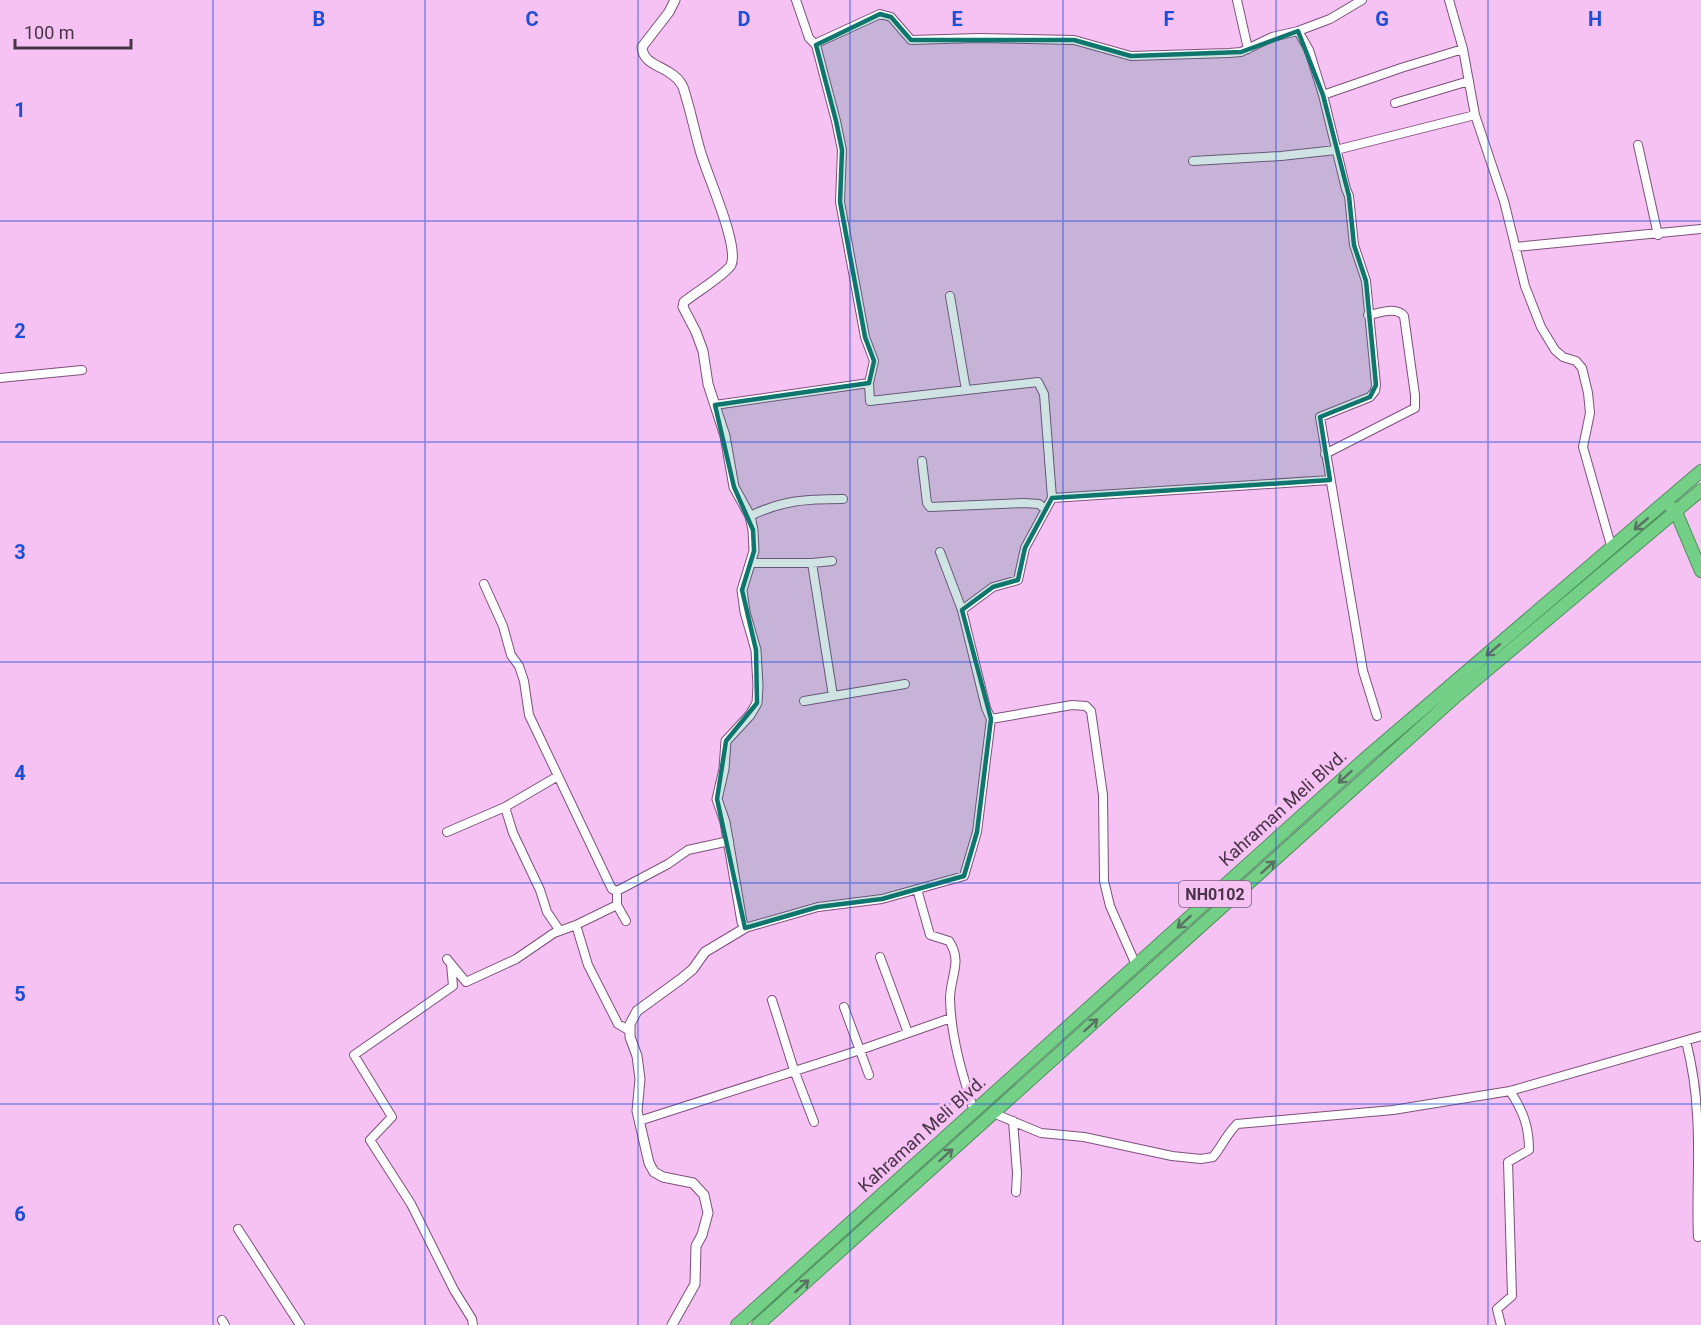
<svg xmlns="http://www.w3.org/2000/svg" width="1701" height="1325" viewBox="0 0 1701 1325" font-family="Roboto,sans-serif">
<rect width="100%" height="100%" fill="#f5c2f3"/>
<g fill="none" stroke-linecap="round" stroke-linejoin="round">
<defs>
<path id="minor" d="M 796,0 L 809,38 L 816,45 L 819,42 L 880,14 L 891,17 L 911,40 L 978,38 L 1074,40 L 1131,56 L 1229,53 L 1241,52 L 1272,37 L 1298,31 L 1330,19 L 1362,0
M 1237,0 L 1248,49
M 1449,0 L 1463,49 L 1475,115 L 1504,201 L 1525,286 L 1541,327 L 1555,350 L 1563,357 L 1576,361 L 1582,368 L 1588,393 L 1590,413 L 1583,447 L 1612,549
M 1298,31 L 1309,50 L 1323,95 L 1346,189 L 1349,196 L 1354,245 L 1366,281 L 1376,385 L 1375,391 L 1370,397 L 1320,417 L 1363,671 L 1377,716
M 816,45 L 836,121 L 842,150 L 840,202 L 865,337 L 874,361 L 869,383 L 870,401 L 1038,382 L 1044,394 L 1052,498 L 1025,548 L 1018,580 L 993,587 L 962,610
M 1323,95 L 1401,68 L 1463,49
M 1395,103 L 1469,81
M 1638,145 L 1658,235
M 1193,161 L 1281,156 L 1336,150 L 1475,115
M 1515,247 L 1701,229
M 950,296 L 966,390
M 0,378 L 82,370
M 715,405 L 869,383
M 1325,454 L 1415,408 L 1415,395 L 1404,316 C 1396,306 1380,313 1368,315
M 922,461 L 927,503 L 930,507 L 1024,503 L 1039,504 L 1045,509
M 1052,498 L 1330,480
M 750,516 C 783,500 807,499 843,499
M 750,563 L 812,563 L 832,561
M 812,563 L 833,696
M 484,584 L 503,626 L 511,655 L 519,666 L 524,681 L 529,715 L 608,881 L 612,889 L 617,891
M 804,701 L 905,684
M 991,719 L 1072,705 L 1086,706 L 1091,711 L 1103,795 L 1104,881 L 1110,906 L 1136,965
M 505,807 L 513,833 L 540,890 L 547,912 L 560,931
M 447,832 L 505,807 L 558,776
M 917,889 L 930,935 L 949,941 C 963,962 950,976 950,999 C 951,1037 962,1074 974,1111
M 617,905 L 626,921
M 576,925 L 617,905 L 617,891 L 668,864 L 688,850 L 729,841
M 745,928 L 818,907 L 882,899 L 964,876 L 977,832 L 991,719 L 986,708 L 962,610 L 940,552
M 880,957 L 908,1033
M 447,959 L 466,982 L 516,959 L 554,933 L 576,925 L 588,965 L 618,1024 L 630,1031
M 451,964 L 453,986 L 354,1055 L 392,1117 L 370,1140 L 411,1204 L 454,1290 L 472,1319 L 473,1325
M 772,1000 L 794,1070 L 814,1122
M 844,1007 L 869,1075
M 1686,1041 C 1692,1065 1696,1089 1697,1115 C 1700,1155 1696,1196 1698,1237
M 993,1113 L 1041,1133 L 1084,1137 L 1172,1156 L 1201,1159 L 1213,1157 C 1222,1146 1226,1135 1237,1124 L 1393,1110 L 1510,1091 L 1701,1036
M 639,1121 L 860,1050 L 951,1018
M 1013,1121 L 1017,1173 L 1016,1192
M 238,1229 L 300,1325
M 222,1320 L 225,1325
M 1501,1325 L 1497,1309 L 1512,1296 L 1508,1162 L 1529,1150 C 1529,1126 1523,1111 1510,1091"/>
<path id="tertiary" d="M 672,1325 L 695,1284 L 696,1246 L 702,1235 L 708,1213 L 704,1195 L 693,1183 L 663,1177 L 654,1172 L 649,1163 L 637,1111 L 640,1079 L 637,1056 L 630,1037 L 630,1024 L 637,1011 L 681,979 L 693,969 L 705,952 L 745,928 L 742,922 L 725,822 L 717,799 L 724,769 L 726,741 L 750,715 L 757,703 L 758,686 L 756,650 L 745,612 L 742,590 L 754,551 L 753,530 L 750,516 L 734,487 L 725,436 L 708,384 L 703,351 L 696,332 L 683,307 L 684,302 C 695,293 725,275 731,265 C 740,246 706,173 700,150 C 694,129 690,108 683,87 C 680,81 677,77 670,73 C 659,65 643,63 642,47 L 669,12 L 675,0"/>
<path id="trunk" d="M 1671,507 L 1676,512 L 1701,571
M 737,1325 L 1368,756 L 1701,471
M 758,1325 L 1454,698 L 1701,490"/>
</defs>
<use href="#minor" stroke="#7e507c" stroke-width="10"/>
<use href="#tertiary" stroke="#7e507c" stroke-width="11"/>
<use href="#trunk" stroke="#4e925d" stroke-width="14"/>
<use href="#minor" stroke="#fff" stroke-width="8"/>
<use href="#tertiary" stroke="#fff" stroke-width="9"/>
<use href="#trunk" stroke="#74d087" stroke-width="12"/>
</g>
<defs><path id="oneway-shaft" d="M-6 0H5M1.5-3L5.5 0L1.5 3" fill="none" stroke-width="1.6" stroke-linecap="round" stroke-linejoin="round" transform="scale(1.5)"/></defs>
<g stroke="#5a7261">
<use href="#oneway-shaft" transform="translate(1641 524) rotate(140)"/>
<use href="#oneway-shaft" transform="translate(1493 650) rotate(140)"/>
<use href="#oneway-shaft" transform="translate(1345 777) rotate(138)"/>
<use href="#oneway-shaft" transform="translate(1268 867) rotate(-42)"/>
<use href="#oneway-shaft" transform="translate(1184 922) rotate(138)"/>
<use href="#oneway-shaft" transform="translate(1091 1025) rotate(-42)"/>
<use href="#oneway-shaft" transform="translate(946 1155) rotate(-42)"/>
<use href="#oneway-shaft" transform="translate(802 1286) rotate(-42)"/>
</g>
<path fill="#0f766e" fill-opacity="0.2" stroke="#0f766e" stroke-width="4.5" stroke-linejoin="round" d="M 880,14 L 891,17 L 911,40 L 1074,40 L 1131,56 L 1241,52 L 1298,31 L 1323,95 L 1349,196 L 1354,245 L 1366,281 L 1376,385 L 1370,397 L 1320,417 L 1330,480 L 1052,498 L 1025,548 L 1018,580 L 993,587 L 962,610 L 991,719 L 977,832 L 964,876 L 882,899 L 818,907 L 745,928 L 717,799 L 726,741 L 757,703 L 756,650 L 742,590 L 754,551 L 753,530 L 734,487 L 715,405 L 869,383 L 874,361 L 865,337 L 840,202 L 842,150 L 836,121 L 816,45 Z"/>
<path fill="none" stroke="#1d4ed8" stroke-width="1.5" stroke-opacity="0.55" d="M 213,0 L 213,1325M 425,0 L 425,1325M 638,0 L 638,1325M 850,0 L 850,1325M 1063,0 L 1063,1325M 1276,0 L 1276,1325M 1488,0 L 1488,1325M 0,221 L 1701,221M 0,442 L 1701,442M 0,662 L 1701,662M 0,883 L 1701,883M 0,1104 L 1701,1104"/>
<g text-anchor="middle" stroke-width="6" stroke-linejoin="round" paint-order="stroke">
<rect fill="#f5c2f3" stroke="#7c5e7b" stroke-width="1.5" x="1179" y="881" width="72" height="26" rx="4.5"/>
<g font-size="16" font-weight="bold" fill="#483347">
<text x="1215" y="900">NH0102</text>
</g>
<g font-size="18" fill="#483347" stroke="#f5c2f3">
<text transform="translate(1283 808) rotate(-42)" y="6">Kahraman Meli Blvd.</text>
<text transform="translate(922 1134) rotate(-42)" y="6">Kahraman Meli Blvd.</text>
</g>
</g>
<g font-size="20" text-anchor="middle" font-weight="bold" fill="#1d4ed8" stroke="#f5c2f3" stroke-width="6" stroke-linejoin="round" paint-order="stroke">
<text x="319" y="26">B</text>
<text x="532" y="26">C</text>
<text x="744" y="26">D</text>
<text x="957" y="26">E</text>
<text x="1169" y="26">F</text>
<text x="1382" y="26">G</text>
<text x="1595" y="26">H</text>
<text x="20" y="117">1</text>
<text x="20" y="338">2</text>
<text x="20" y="559">3</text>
<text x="20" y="780">4</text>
<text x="20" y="1001">5</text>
<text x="20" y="1221">6</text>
</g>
<path d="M15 39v9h116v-9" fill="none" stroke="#483347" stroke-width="3"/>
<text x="24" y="39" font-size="18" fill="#483347" stroke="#f5c2f3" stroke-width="4.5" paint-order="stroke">100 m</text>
</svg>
